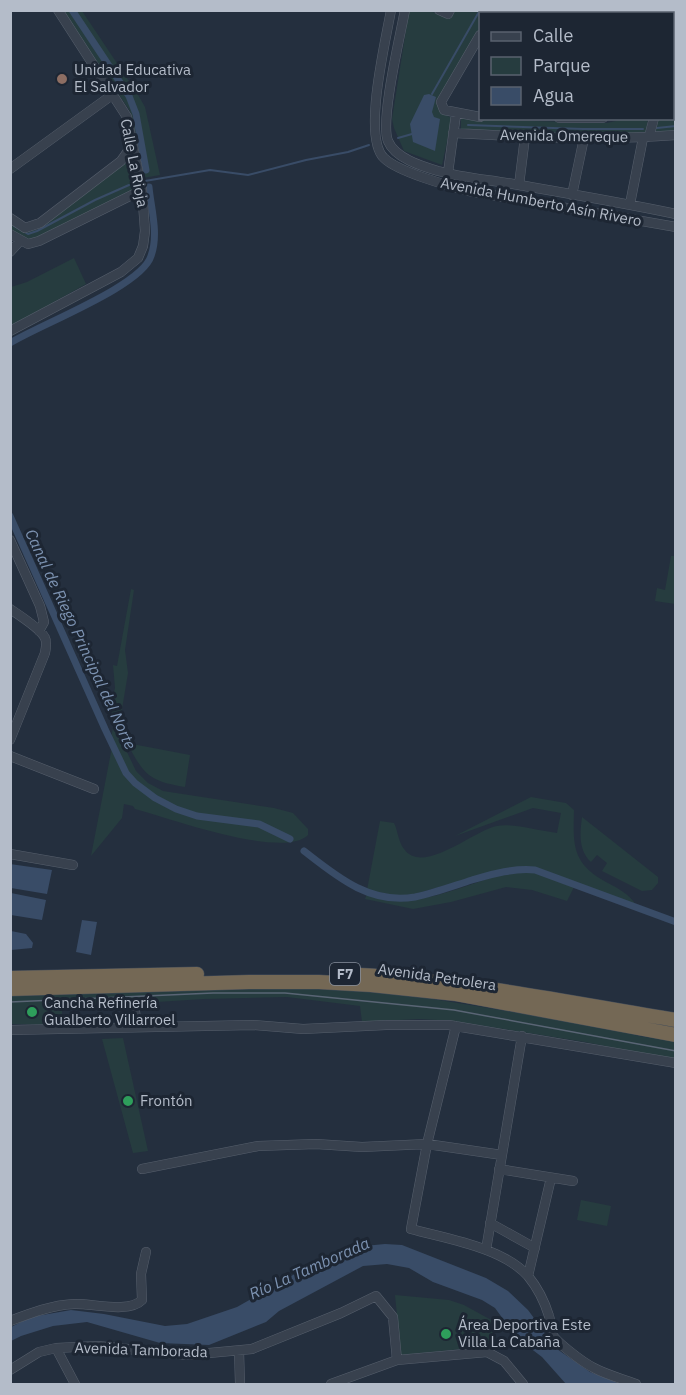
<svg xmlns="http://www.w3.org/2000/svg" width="686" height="1395" viewBox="0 0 686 1395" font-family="'IBM Plex Sans',sans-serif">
<rect width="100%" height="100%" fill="#242f3e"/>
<path fill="#263c3f" d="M 62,11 L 82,11 L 137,93 L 145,107 L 160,175 L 143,178 L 130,111 Z
M 409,11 L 429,11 L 449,17 L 454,11 L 491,11 L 489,13 L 480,14 L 480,28 L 437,101 L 441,113 L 452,118 L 442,165 L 404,151 L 394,128 L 392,119 Z
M 673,116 L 675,117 L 675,130 L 655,132 L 659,119 L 672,118 Z
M 461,119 L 607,123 L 624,119 L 648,119 L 646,133 L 587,134 L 461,130 Z
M 131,158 L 136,190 L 37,238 L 26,239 L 11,229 L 11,220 C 21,228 26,233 39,229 Z
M 74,258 L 86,284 L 11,326 L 11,287 L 27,282 Z
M 671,556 L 675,556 L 675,604 L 655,601 L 657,588 L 665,590 Z
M 131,589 L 134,590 L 125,650 L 128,673 L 118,733 L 136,771 L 148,783 L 163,791 L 274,808 L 293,813 L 308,829 L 308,835 C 283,860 169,818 135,809 L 133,806 L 124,804 L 122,818 L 91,856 L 113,742 L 111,738 L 115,718 L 111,717 L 109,713 L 115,688 L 113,665 L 117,666 Z
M 127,743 L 190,755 L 185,787 C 149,781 144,775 127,743 Z
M 531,797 L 566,803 L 574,810 C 573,846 572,863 606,882 C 619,889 628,893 636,905 L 534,868 L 520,867 L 500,870 L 415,894 L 399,896 L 367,890 L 380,821 L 394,823 C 398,831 398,841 404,849 C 423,876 474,830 497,826 C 515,823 538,831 557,833 L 561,813 L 533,808 L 455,836 Z
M 582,817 L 658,877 L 658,883 L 652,890 L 642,891 L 602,871 L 607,863 L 597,855 L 591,862 C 578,850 580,833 582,817 Z
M 514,872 L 533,872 L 574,887 L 567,901 L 532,890 L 506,887 L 451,902 L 413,909 L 365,899 L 367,894 C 379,897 392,900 404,900 C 440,900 478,879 514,872 Z
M 287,987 L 363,991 L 433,999 L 612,1028 C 632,1036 654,1039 675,1040 L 675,1060 L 585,1042 L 454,1021 L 419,1019 L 362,1022 L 360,1006 L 287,997 L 204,999 L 62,1008 L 62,1025 L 11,1024 L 10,996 Z
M 123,1038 L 148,1151 L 133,1153 L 102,1039 Z
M 581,1200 L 611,1206 L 607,1226 L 577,1220 Z
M 395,1295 L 449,1300 L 464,1305 L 493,1321 L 493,1346 L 401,1355 Z"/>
<path fill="#394c67" d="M 429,94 L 436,97 L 432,112 L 434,117 L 440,119 L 435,151 L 413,142 L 410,124 L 424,95 Z
M 10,864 L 52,870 L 47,894 L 11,888 Z
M 11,893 L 46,900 L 42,920 L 11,915 Z
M 82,920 L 97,922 L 91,955 L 76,952 Z
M 11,931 L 26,934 L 33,943 L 32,948 L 11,950 Z
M 385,1244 L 402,1245 L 486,1278 L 508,1291 L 528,1310 L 557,1349 L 590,1372 L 620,1384 L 566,1384 L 542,1357 L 517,1338 L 495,1308 L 482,1300 L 433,1282 L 409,1268 L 387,1264 L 363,1266 L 279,1311 L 266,1322 L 209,1345 L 160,1343 L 87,1322 L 53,1326 L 21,1336 L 11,1341 L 11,1327 L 31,1317 L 71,1310 L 104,1314 L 165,1326 L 187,1324 L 237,1307 L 293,1275 L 354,1247 Z"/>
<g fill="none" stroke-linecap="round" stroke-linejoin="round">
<path stroke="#394c67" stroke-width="2" d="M 432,94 L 480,10
M 468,125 L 583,129 L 643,129
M 657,128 L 676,126
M 398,138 L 412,134
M 145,181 L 210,170 L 248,175 L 306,160 L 348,152 L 369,145
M 14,226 L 28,234 L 37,231 L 95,200 L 129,185"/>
<path stroke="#394c67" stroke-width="7" d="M 72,10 L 129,96 L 136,114 L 146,170
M 10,343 C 41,324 142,286 151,256 C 159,234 151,209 149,187
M 10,516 L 105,729 L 126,773 L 135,783 L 155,798 L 176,809 L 197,816 L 259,824 L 290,839
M 304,851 C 336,876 370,905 415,897 C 434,893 453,886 472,880 C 493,874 513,868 535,870 L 676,922"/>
<defs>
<path id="minor" d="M 391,10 C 386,40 362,137 384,158 C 398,172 449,186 469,191 L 676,227
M 405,10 C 400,37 380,120 388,141 C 395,158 421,166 438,171 C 464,178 492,180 519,185 C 571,194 624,203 676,214
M 439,10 L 448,14 L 450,10
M 609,10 L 614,14
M 493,14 L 495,10
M 480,35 L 441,102 L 444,110 L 480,117
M 672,62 L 676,52
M 672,111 L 676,112
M 559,118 L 603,118
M 453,133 C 527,137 602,141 676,135
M 649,137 L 654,118
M 10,169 L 112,95
M 448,173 L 456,114
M 519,185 L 525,137
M 572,195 L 584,138
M 630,204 L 643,138
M 10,218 L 25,228 L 40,223 L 121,161 L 133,144
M 10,234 L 28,244 L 39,241 L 142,190
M 10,252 L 20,241
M 10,331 L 121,272 L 138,258 L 143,246 L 145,231 L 142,190 L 127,117 L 58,10
M 10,540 L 40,606 L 44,622 L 39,631
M 10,609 C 19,615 41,629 45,638 C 47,642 46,648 45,653 L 10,740
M 10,756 L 94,789
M 10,854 L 73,865
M 134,1004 L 137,1026
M 456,1026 L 427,1144 L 411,1229 C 447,1239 502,1247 528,1276 C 537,1287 545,1303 549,1316 C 551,1321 549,1325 550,1330 C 552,1340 584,1363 594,1368 C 607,1375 623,1379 636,1384
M 10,1030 L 253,1025 L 303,1029 L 386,1025 L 449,1025 L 676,1063
M 142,1169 L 258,1146 L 316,1144 L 362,1147 L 427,1144 L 502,1155
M 499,1169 L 573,1181
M 490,1223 L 535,1248
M 486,1250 L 522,1036
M 528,1276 L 551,1178
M 10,1321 C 31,1313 52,1305 74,1304 C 92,1303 128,1314 142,1300 L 141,1274 L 146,1252
M 56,1348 L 75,1384
M 239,1351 L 240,1384
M 10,1370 L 39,1352 L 56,1348 L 98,1346 L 188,1355 L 252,1349 L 341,1313 L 376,1296 L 393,1317 L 397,1360
M 331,1384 L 397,1360 L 487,1352 L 504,1361 L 523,1384"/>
<path id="highway" d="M 360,975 C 466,981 571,1003 676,1020
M 10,978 L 197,974
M 10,989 L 249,982 L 319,982 L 371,985 L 456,994 L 676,1035"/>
</defs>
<use href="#minor" stroke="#565f6c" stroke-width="10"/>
<use href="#highway" stroke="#434c59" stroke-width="15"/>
<use href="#minor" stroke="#38414e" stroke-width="9"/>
<use href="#highway" stroke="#746855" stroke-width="14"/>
<path stroke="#5a6575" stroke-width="1.5" d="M 10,1002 L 213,993 L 285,993 L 454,1010 L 676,1051"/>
</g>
<circle fill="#8d6e63" stroke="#1d2633" stroke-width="2" cx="62" cy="79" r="6"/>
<g fill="#2e9e5b" stroke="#1d2633" stroke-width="2">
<circle cx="32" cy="1012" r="6"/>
<circle cx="128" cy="1101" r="6"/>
<circle cx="446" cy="1334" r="6"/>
</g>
<g text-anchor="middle" stroke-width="6" stroke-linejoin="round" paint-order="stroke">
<rect fill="#1d2633" stroke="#878f9c" stroke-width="1.5" x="330" y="963" width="30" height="22" rx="4.5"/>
<g font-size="14" font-weight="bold" fill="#b4bcc9">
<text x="345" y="979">F7</text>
</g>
<g font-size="15" fill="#b4bcc9" stroke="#1d2633" text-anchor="start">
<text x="74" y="75">Unidad Educativa<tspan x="74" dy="17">El Salvador</tspan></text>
<text x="44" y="1008">Cancha Refinería<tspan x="44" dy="17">Gualberto Villarroel</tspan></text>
<text x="140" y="1106">Frontón</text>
<text x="458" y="1330">Área Deportiva Este<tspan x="458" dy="17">Villa La Cabaña</tspan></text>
</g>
<g font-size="15" fill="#b4bcc9" stroke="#1d2633">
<text transform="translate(564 136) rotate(1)" y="5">Avenida Omereque</text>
<text transform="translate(134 163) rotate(79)" y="5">Calle La Rioja</text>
<text transform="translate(541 202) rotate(11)" y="5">Avenida Humberto Asín Rivero</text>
<text transform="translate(437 977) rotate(8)" y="5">Avenida Petrolera</text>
<text transform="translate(141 1350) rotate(2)" y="5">Avenida Tamborada</text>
</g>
<g font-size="16" font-style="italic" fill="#7c92b1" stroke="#1d2633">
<text transform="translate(81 639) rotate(65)" y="6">Canal de Riego Principal del Norte</text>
<text transform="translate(309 1268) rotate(-24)" y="6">Río La Tamborada</text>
</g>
</g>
<rect width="686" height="1395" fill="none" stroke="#b4bcc9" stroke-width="24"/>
<rect x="479" y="12" width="195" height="108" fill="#1d2633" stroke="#59626f" stroke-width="1.5"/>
<rect x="491" y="32" width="30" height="9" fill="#38414e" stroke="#59626f" stroke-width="1.5"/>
<text x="533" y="42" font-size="18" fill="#b4bcc9">Calle</text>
<rect x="491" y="57" width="30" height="18" fill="#263c3f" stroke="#59626f" stroke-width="1.5"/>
<text x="533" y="72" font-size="18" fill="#b4bcc9">Parque</text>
<rect x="491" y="87" width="30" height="18" fill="#394c67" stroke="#59626f" stroke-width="1.5"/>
<text x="533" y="102" font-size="18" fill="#b4bcc9">Agua</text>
</svg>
